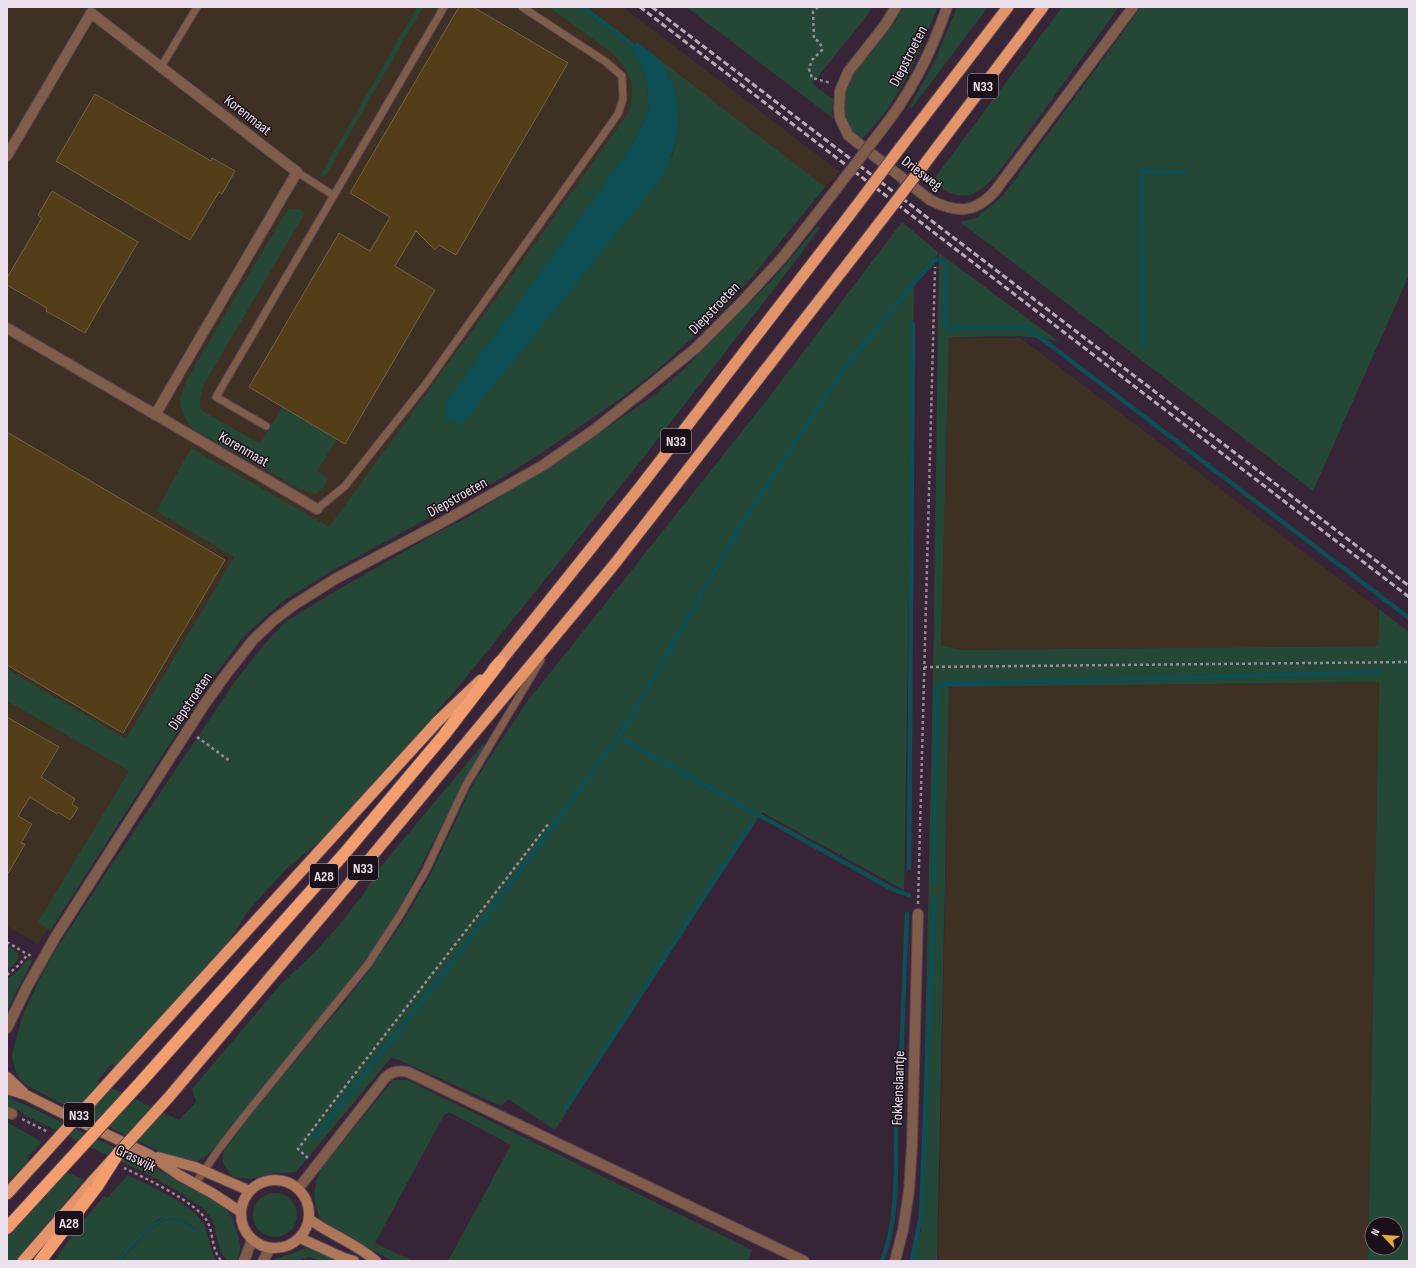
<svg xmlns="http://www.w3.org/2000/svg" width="1416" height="1268" viewBox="0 0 1416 1268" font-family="'Sofia Sans Condensed',sans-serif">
<rect width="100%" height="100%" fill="#372437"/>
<path fill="#3e3023" d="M 7,7 L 623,7 L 840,172 L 686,334 L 280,596 L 230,639 L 38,944 L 7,926 Z
M 949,337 L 1021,338 L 1379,609 L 1378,646 L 962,650 L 941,645 Z
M 1379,682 L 1368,1261 L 938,1261 L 949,687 Z"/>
<path fill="#254736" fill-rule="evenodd" d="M 417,7 L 423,7 L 326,175 L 320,176 Z
M 549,7 L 583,7 L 634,46 L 631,51 C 644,64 648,80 648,99 C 648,103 649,107 648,111 C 642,129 631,145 621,161 L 672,157 C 679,130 682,108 671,81 C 668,75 665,67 661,62 C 655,54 645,48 637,42 L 825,187 L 752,277 L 725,307 L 662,366 L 620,399 L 540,454 L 500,479 L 328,573 L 282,602 L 244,636 L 206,687 L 50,931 L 38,922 L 129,771 L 7,701 L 7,669 L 126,739 L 234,557 L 156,511 L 191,448 L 329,527 L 499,294 L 626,116 L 631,104 L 632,92 L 631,80 L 625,68 L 616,56 Z
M 686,7 L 872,7 L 866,17 L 812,84 L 833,99 L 832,114 L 834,119 Z
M 903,7 L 938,7 C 921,46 906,86 880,119 C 874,126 867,133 861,140 L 851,131 L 847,123 L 845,113 L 845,92 L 853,75 L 895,22 Z
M 957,7 L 988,7 L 911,109 L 910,106 L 934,63 Z
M 1062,7 L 1119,7 L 999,172 C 988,184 975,199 957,195 C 948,193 939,186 931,183 Z
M 1141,7 L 1409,7 L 1409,275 L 1313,491 L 960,222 L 976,218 L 1002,197 Z
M 289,209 L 300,209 L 305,213 L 203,386 L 200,399 L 200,408 L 203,411 L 260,444 L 282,407 L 337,439 L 317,471 L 328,478 L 322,490 L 315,494 L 300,489 L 193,429 C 175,407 178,398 190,374 L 284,215 Z
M 902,222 L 939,253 L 1058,341 L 1022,336 L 949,337 L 941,645 L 962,650 L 1378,646 L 1379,609 L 1409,632 L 1409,1219 L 1408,1261 L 1368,1261 L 1379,682 L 949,687 L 937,1261 L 913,1261 L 921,1229 L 933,678 L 939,253 L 914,283 L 904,890 L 762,812 L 555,1130 L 508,1099 L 501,1106 L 399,1060 L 391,1058 L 296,1172 L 269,1174 L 250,1179 L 233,1177 C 225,1167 220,1163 224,1151 L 254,1111 L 351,994 L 384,949 L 406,917 L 431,873 L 475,780 L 526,703 L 763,405 ZM 1372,1224 L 1396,1224 L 1396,1248 L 1372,1248 Z
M 817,226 L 820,228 L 778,284 L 640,462 L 464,680 L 397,758 L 326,836 L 286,869 L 248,911 L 226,946 L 116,1065 L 115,1066 L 112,1064 L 97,1081 L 179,1120 L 196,1102 L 192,1089 L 281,984 L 314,953 L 340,924 L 364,893 L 377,871 L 483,744 L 485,746 L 464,781 L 406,896 L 379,942 L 360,967 L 209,1154 C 195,1163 193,1164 178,1160 L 71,1109 L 28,1086 L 20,1079 L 16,1072 L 12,1057 L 13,1051 L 22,1017 L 40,978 L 54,953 L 108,870 L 236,680 L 263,646 L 285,622 L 334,592 L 431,536 L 470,516 L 582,445 L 653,396 L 682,371 L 766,286 L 793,256 Z
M 7,946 L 19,953 C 18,962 14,965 7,970 Z
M 30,959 L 32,961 L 7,1010 L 7,979 L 19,970 L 26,961 Z
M 393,1080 L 407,1080 L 752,1250 L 748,1261 L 448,1261 L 511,1145 L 449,1112 L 444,1115 L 375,1243 L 413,1261 L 393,1261 L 325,1225 C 311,1205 312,1190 321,1169 Z
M 7,1096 L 143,1161 L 187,1186 L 219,1202 L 218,1204 C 228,1209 232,1215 235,1226 C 239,1240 243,1246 237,1261 L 228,1261 L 221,1253 L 213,1221 L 205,1210 L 198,1205 L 174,1189 L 151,1176 L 24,1115 L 23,1113 L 15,1109 L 14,1110 L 7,1107 Z
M 7,1122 L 42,1142 L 27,1158 L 29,1160 L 7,1183 Z
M 66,1172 L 84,1180 L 15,1261 L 7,1261 L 7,1237 Z
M 128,1175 C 148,1185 192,1204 203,1223 C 210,1235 209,1249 216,1261 L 120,1261 C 131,1250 157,1216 174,1219 C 183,1221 193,1229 202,1233 C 188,1224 173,1210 156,1221 L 115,1261 L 54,1261 L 80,1225 L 104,1196 L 107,1198 Z
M253 1215a22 22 0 1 1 44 0a22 22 0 1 1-44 0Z
M 307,1248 L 342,1261 L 320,1261 L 309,1257 L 298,1261 L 273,1261 L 275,1259 Z"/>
<path fill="#0e4e55" d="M 637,42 C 645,48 654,54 661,62 C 665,67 668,75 671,81 C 685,115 678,144 663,176 L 466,420 L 462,423 L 455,423 L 446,419 L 445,404 L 621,161 C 631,145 642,129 648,111 C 649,107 648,103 648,99 C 648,80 644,64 631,51 Z
M 170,1216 L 178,1218 L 202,1233 L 202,1234 C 193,1231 185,1223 175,1219 C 159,1214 130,1250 120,1261 L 115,1261 C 129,1247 151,1219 170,1216 Z"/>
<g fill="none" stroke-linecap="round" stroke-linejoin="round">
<path stroke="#0e4e55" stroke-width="4.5" d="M 583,7 L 634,46
M 1143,345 L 1142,171 L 1184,173
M 624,740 L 892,889 L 909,895
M 909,868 L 913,324
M 934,882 L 937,688 L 943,684 L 1380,672
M 564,1110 L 585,1079 L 751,824
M 899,1111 L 907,914
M 315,1137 L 462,950 L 626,726 L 739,528 L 842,371 L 911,286 L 935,260 C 940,259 943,261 946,266 L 945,326 L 948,328 L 1026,328 L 1029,329 L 1409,618
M 882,1261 C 898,1220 896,1172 896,1129
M 912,1261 L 921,1215 L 934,899"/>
</g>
<path fill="#543e18" stroke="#716248" d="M 459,7 L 473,7 L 568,63 L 456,255 L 439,245 L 435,250 L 416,231 L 395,266 L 435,290 L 345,444 L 249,387 L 339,233 L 370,251 L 390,217 L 350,193 Z
M 95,94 L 211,161 L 212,158 L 235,171 L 222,194 L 219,192 L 190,240 L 56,161 Z
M 52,191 L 138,242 L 85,333 L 46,311 L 47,308 L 7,285 L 7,278 L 42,218 L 38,215 Z
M 7,432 L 225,560 L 123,733 L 7,665 Z
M 7,717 L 59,747 L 41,777 L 75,799 L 72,804 L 78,808 L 70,820 L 58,812 L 57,814 L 30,797 L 18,816 L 32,824 L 21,843 L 25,844 L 7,875 Z"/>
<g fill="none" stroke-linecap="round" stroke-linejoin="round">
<defs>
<path id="service" d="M 161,67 L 197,7
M 297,172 L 333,195
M 266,426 L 216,397 L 444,7
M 317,509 L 345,486 L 425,385 L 618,114 L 623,99 L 622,76 L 606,62 L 522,7
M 195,1184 L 219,1149 L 250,1109 L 368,964 L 400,915 L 426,870 L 466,785 L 541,660"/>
<path id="minor" d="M 896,7 L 885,25 L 848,72 L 840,91 L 839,109 L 840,118 L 848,135 L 930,200 C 956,213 975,214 995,191 L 1133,7
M 7,156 L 91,13 L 297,172 L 155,415
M 7,328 L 317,509
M 7,1112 L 12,1114
M 298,1189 L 385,1078 C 393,1071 398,1070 408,1072 L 804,1261
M 244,1261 L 252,1240
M 263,1261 L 270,1248
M 895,1261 L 903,1230 L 909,1191 L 912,1146 L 918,914"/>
<path id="tertiary" d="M 880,132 C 909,96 932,51 947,7
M 7,1028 L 27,987 L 56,936 L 204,705 L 227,673 L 253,640 L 274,620 L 294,605 L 335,579 L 441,523 L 542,466 L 594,430 L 647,388 L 696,348 L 739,305 L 783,257 L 827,201"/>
<path id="secondary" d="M 7,1077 L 23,1092
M 7,1089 L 26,1095 L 64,1114 L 150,1155 L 179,1175 L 212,1193 L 241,1212
M 158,1157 L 195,1167 L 250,1191
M241 1214a34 34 0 1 1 68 0a34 34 0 1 1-68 0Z
M 309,1219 C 331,1235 355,1243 376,1261
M 300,1238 L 344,1258 L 354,1261"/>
<path id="trunk" d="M 900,148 L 1008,7
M 923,166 L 1043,7
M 494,668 L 500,662 L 640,487 L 848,217
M 118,1072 L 438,721 L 481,680
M 169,1097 L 333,903 L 613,566 L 870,235
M 7,1194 L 40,1158
M 23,1261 L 92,1182"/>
<path id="motorway" d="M 140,1083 L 344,854 L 444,735 L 500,662
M 7,1228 L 62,1168
M 40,1261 L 98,1185"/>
</defs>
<use href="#service" stroke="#544254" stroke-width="9"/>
<use href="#minor" stroke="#544254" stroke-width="12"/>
<use href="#tertiary" stroke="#544254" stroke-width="12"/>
<use href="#secondary" stroke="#544254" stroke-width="12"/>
<use href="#trunk" stroke="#544254" stroke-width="13"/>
<use href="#motorway" stroke="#544254" stroke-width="14"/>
<path stroke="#9a8b9a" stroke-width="2.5" stroke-dasharray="3 3" stroke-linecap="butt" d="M 818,7 L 813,12 L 814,39 C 820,41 821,44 822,50 L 812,60 L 809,69 L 812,78 L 831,83
M 924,667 L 1409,662
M 197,737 L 230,761
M 918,904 L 935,267
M 7,942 L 27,954
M 7,975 L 19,965 L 28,954 L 31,956
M 22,1119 L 48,1132
M 893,1121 L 901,1120
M 308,1158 L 298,1149 C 380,1039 466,932 549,823
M 124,1168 C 145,1178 196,1202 207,1221 C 214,1233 211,1251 222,1261"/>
<use href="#service" stroke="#805c4a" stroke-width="7"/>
<use href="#minor" stroke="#805c4a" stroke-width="10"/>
<use href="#tertiary" stroke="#805c4a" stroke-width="10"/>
<use href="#secondary" stroke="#af7759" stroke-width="10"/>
<use href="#trunk" stroke="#e49469" stroke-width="11"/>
<use href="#motorway" stroke="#f49d6e" stroke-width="12"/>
<path stroke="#b9abb9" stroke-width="3" stroke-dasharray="6 3" stroke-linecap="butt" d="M 640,7 L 1409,597
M 652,7 L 1409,586"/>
<defs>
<path id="tertiary-bridge" d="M 827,201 L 880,132"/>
<path id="trunk-bridge" d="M 848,217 L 900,148
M 870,235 L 923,166
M 40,1158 L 118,1072
M 92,1182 L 169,1097"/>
<path id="motorway-bridge" d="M 62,1168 L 140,1083
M 98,1185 L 119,1152"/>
</defs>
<use href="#tertiary-bridge" stroke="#544254" stroke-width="12" stroke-linecap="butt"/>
<use href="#trunk-bridge" stroke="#544254" stroke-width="13" stroke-linecap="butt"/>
<use href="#motorway-bridge" stroke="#544254" stroke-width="14" stroke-linecap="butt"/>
<use href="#tertiary-bridge" stroke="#805c4a" stroke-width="10"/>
<use href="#trunk-bridge" stroke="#e49469" stroke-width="11"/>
<use href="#motorway-bridge" stroke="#f49d6e" stroke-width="12"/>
</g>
<g text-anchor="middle" stroke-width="3" stroke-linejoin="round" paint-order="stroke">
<g fill="#191019" stroke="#ada2ad" stroke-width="1">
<rect x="968" y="74" width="30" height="24" rx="3"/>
<rect x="661" y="429" width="30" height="24" rx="3"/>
<rect x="348" y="856" width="30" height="24" rx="3"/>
<rect x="310" y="864" width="28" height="24" rx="3"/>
<rect x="64" y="1103" width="30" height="24" rx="3"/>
<rect x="55" y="1211" width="28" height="24" rx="3"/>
</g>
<g font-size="14" font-weight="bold" fill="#ede1ed">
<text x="983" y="91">N33</text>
<text x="676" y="446">N33</text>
<text x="363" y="873">N33</text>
<text x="324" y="881">A28</text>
<text x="79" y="1120">N33</text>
<text x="69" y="1228">A28</text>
</g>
<g font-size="15" fill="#ede1ed" stroke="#191019">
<text transform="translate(908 56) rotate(-63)" y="5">Diepstroeten</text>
<text transform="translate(248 115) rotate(38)" y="5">Korenmaat</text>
<text transform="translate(922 173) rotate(37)" y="5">Driesweg</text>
<text transform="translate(714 308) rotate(-46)" y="5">Diepstroeten</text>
<text transform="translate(244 449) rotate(30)" y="5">Korenmaat</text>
<text transform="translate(457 497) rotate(-29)" y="5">Diepstroeten</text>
<text transform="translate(190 701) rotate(-56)" y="5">Diepstroeten</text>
<text transform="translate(898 1088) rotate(-88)" y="5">Fokkenslaantje</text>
<text transform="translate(136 1158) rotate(26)" y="5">Graswijk</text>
</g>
</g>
<rect width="1416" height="1268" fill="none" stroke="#ede1ed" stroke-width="16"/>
<g transform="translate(1384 1236) rotate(295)"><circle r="19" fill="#191019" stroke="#6e646e"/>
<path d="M0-3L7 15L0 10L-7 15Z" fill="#eca93b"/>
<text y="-6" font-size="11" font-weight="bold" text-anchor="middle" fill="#ede1ed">N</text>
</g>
</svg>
